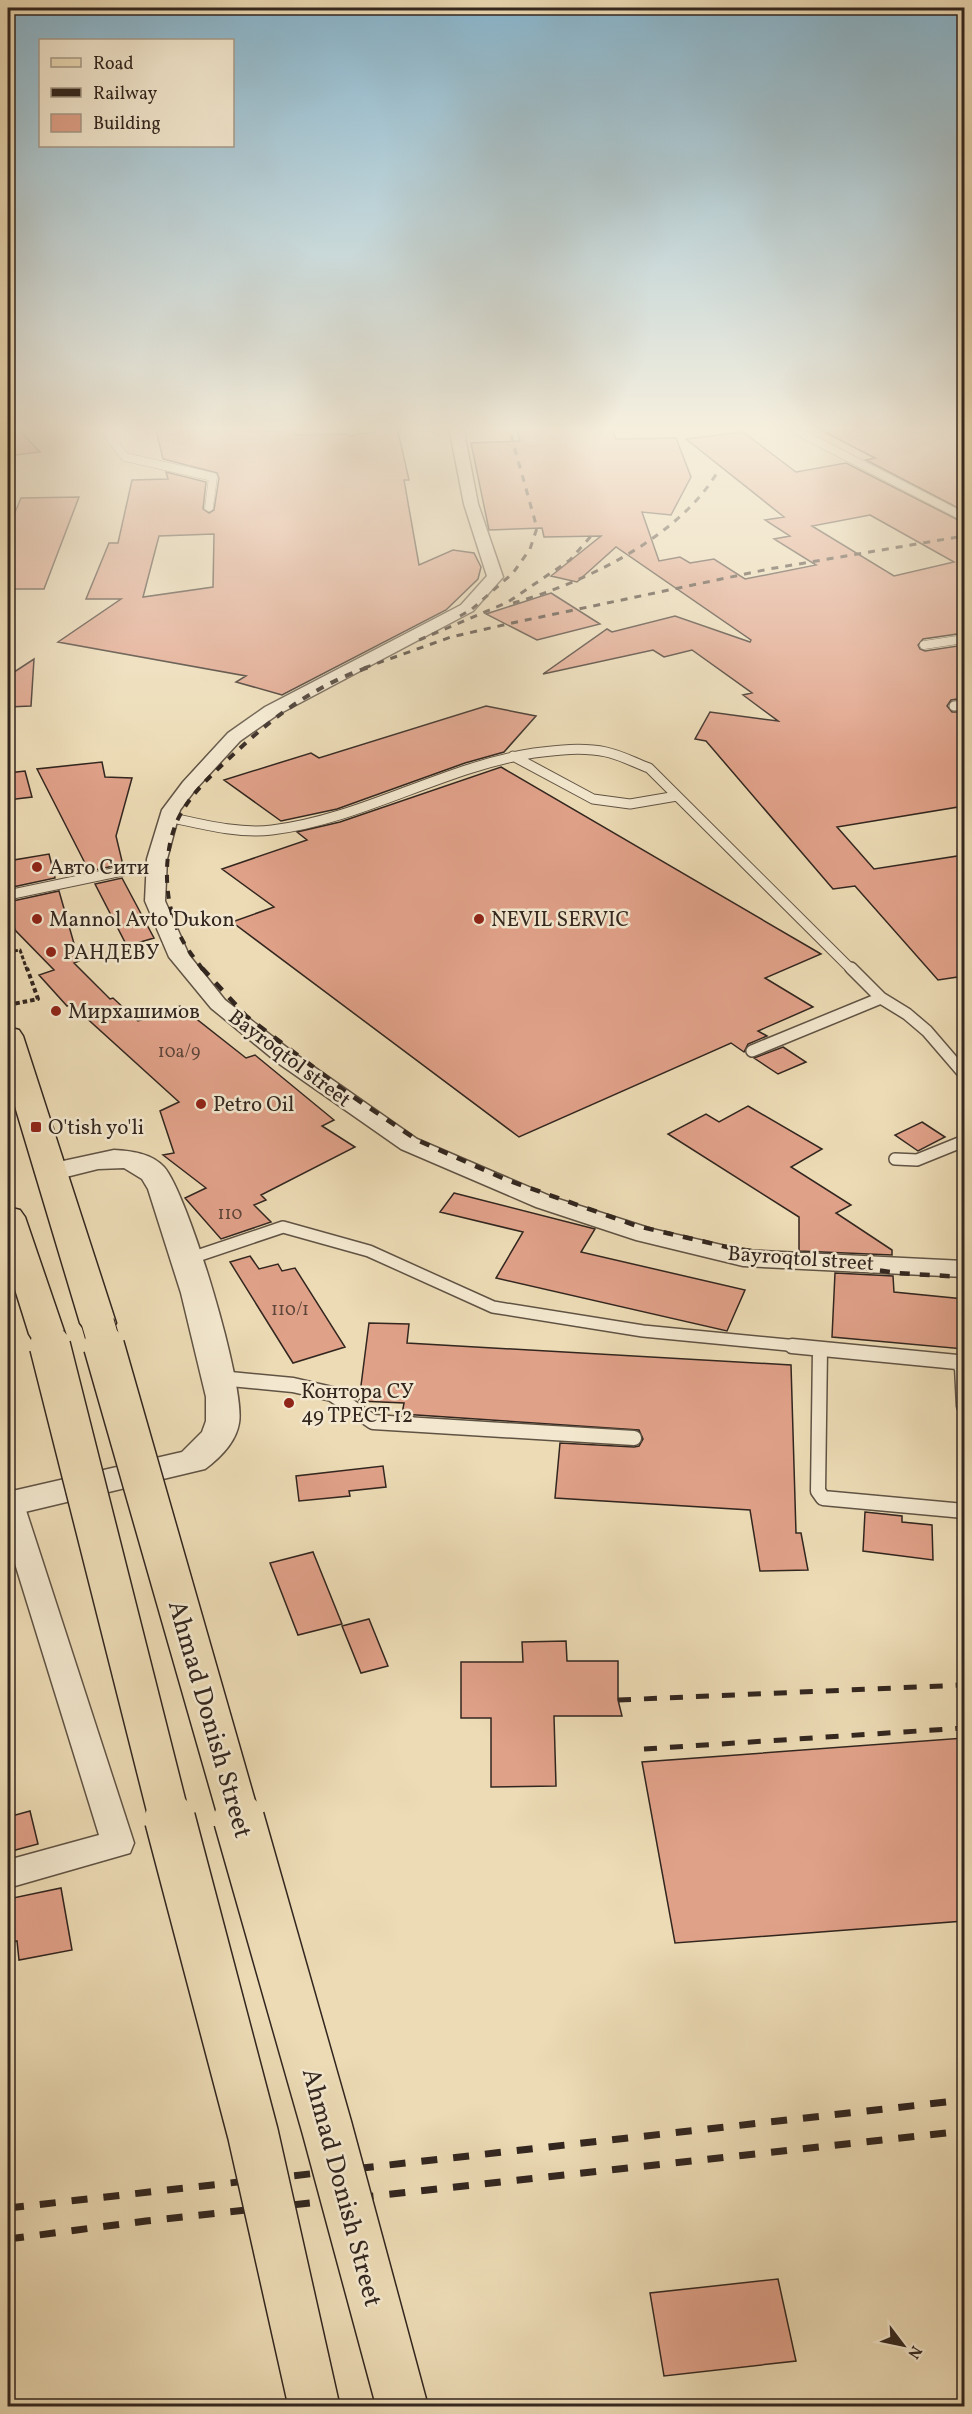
<svg xmlns="http://www.w3.org/2000/svg" width="972" height="2414" viewBox="0 0 972 2414" font-family="Vollkorn,serif">
<rect width="100%" height="100%" fill="#ecdbb5"/>
<filter id="stains"><feTurbulence type="fractalNoise" baseFrequency=".00333" numOctaves="4"/><feColorMatrix values="0 0 0 0 .2 0 0 0 0 .09 0 0 0 0 .02 0 0 0 .5 -.17"/></filter>
<radialGradient id="worn" r=".72"><stop offset=".6" stop-color="#630" stop-opacity="0"/><stop offset="1" stop-color="#630" stop-opacity=".3"/></radialGradient>
<path fill="#e0a189" stroke="#32261f" stroke-width="1.5" fill-rule="evenodd" d="M 8,427 L 16,427 L 40,452 L 8,456 Z
M 181,427 L 291,427 L 295,435 L 345,434 L 351,437 L 356,434 L 375,433 L 372,427 L 397,427 L 409,480 L 404,480 L 419,565 L 453,550 L 474,553 L 481,567 L 478,579 L 446,610 L 282,695 L 236,682 L 246,676 L 58,642 L 121,599 L 86,599 L 109,543 L 118,543 L 132,480 L 168,479 L 166,472 L 206,482 L 203,509 L 209,513 L 214,510 L 219,478 L 217,473 L 163,459 L 156,430 ZM 214,534 L 213,587 L 143,597 L 159,536 Z
M 516,427 L 612,427 L 616,439 L 676,438 L 691,477 L 671,515 L 642,512 L 659,561 L 680,557 L 690,563 L 714,559 L 745,579 L 816,565 L 774,539 L 790,536 L 765,520 L 784,517 L 686,439 L 743,432 L 796,472 L 846,463 L 964,523 L 964,633 L 923,639 L 918,645 L 920,649 L 925,651 L 964,645 L 964,698 L 951,700 L 947,706 L 952,712 L 964,712 L 964,806 L 837,827 L 874,869 L 964,855 L 964,976 L 938,980 L 855,886 L 833,889 L 706,741 L 695,739 L 710,712 L 778,721 L 743,695 L 752,693 L 692,650 L 664,657 L 653,650 L 543,674 L 607,629 L 612,632 L 675,616 L 750,642 L 751,640 L 616,547 L 577,582 L 551,576 L 601,536 L 544,537 L 542,528 L 489,530 L 471,443 L 520,441 ZM 870,515 L 954,562 L 894,576 L 812,526 Z
M 815,427 L 964,427 L 964,511 L 866,460 L 875,458 Z
M 79,497 L 44,589 L 8,589 L 8,529 L 21,498 Z
M 551,593 L 600,624 L 537,640 L 486,614 Z
M 34,659 L 31,706 L 8,707 L 8,676 Z
M 486,706 L 536,716 L 504,752 L 465,763 L 337,809 L 281,821 L 224,780 L 311,753 L 319,758 Z
M 102,762 L 105,777 L 132,778 L 116,836 L 122,861 L 119,865 L 89,871 L 37,769 Z
M 501,767 L 821,954 L 765,978 L 813,1007 L 758,1031 L 767,1036 L 748,1044 L 744,1052 L 731,1043 L 519,1137 L 232,922 L 274,907 L 222,869 L 307,840 L 297,832 L 340,822 Z
M 25,771 L 32,797 L 8,800 L 8,773 Z
M 49,854 L 55,878 L 8,888 L 8,861 Z
M 122,878 L 154,938 L 127,946 L 95,884 Z
M 59,891 L 79,961 L 74,963 L 110,999 L 113,998 L 138,1021 L 180,1006 L 246,1058 L 255,1055 L 334,1120 L 322,1126 L 355,1147 L 261,1195 L 266,1200 L 254,1205 L 271,1222 L 221,1239 L 185,1198 L 206,1188 L 163,1155 L 174,1153 L 160,1111 L 179,1102 L 71,1004 L 67,1006 L 39,975 L 54,970 L 15,930 L 8,902 Z
M 783,1047 L 806,1062 L 778,1074 L 754,1058 Z
M 748,1106 L 822,1149 L 791,1167 L 851,1205 L 836,1213 L 892,1250 L 892,1255 L 799,1251 L 799,1217 L 668,1134 L 706,1114 L 719,1122 Z
M 922,1122 L 945,1137 L 918,1151 L 895,1135 Z
M 454,1193 L 595,1229 L 581,1252 L 745,1290 L 727,1331 L 496,1278 L 523,1232 L 440,1212 Z
M 250,1256 L 259,1269 L 278,1264 L 282,1271 L 295,1268 L 345,1347 L 293,1363 L 230,1262 Z
M 835,1273 L 893,1276 L 894,1292 L 964,1299 L 964,1349 L 832,1337 Z
M 369,1323 L 409,1324 L 407,1343 L 791,1365 L 796,1533 L 801,1533 L 808,1570 L 760,1571 L 750,1510 L 555,1498 L 560,1443 L 634,1447 L 639,1446 L 643,1439 L 639,1430 L 402,1414 L 404,1403 L 359,1401 Z
M 383,1466 L 386,1487 L 349,1491 L 350,1496 L 299,1501 L 296,1476 Z
M 865,1512 L 902,1516 L 902,1522 L 932,1525 L 933,1560 L 863,1551 Z
M 313,1552 L 342,1624 L 298,1635 L 270,1563 Z
M 369,1619 L 388,1666 L 361,1673 L 342,1626 Z
M 566,1641 L 567,1661 L 618,1661 L 618,1700 L 622,1716 L 554,1716 L 556,1786 L 491,1787 L 491,1718 L 461,1718 L 461,1662 L 523,1662 L 522,1642 Z
M 964,1738 L 964,1921 L 675,1943 L 642,1762 Z
M 30,1811 L 38,1844 L 8,1852 L 8,1817 Z
M 61,1888 L 72,1950 L 19,1960 L 17,1941 L 8,1943 L 8,1899 Z
M 778,2279 L 796,2361 L 664,2376 L 650,2293 Z"/>
<g fill="none" stroke-linecap="round" stroke-linejoin="round">
<defs>
<path id="service-far3" d="M 102,427 L 125,457 L 213,477 L 209,507
M 345,427 L 351,431
M 789,427 L 964,517
M 924,645 L 964,639"/>
<path id="service-far2" d="M 954,706 L 964,705
M 513,756 L 593,799 L 630,804 L 677,796
M 168,817 C 201,824 238,834 272,830 C 363,819 443,767 534,753 C 557,750 583,747 606,752 C 621,755 635,763 649,768 L 852,970
M 8,895 L 127,870"/>
<path id="service-far1" d="M 851,968 L 881,998 L 907,1014 L 927,1031 L 964,1074
M 752,1051 L 881,998
M 895,1159 L 917,1160 L 964,1141
M 188,1259 L 283,1227 L 369,1251 L 493,1307 L 643,1331 L 808,1347"/>
<path id="service" d="M 792,1346 L 957,1362 L 962,1367 L 964,1406
M 820,1349 L 818,1491 L 823,1498 L 964,1511
M 220,1378 L 293,1385 L 332,1394 L 373,1422 L 634,1438"/>
<path id="minor" d="M 449,427 L 463,427 L 478,504 L 503,577 L 473,611 L 277,715 L 240,741 L 195,790 L 180,810 L 167,859 L 165,901 L 189,955 L 225,1000 L 294,1053 L 417,1139 L 552,1197 L 652,1229 L 743,1250 L 964,1261 L 964,1277 L 743,1266 L 636,1240 L 536,1207 L 401,1149 L 278,1063 L 211,1008 L 169,957 L 145,901 L 147,859 L 162,810 L 183,782 L 228,733 L 265,707 L 461,605 L 487,576 L 464,504 Z
M 8,1488 L 18,1491 L 22,1498 L 134,1843 L 130,1853 L 8,1888 L 8,1860 L 99,1835 L 8,1541 Z"/>
<path id="tertiary" d="M 114,1150 C 131,1151 151,1153 164,1167 C 188,1194 246,1387 239,1423 C 236,1442 220,1458 205,1469 L 8,1516 L 8,1492 L 182,1452 L 202,1432 L 206,1421 L 206,1397 L 181,1293 L 148,1189 L 142,1179 L 124,1168 L 98,1169 L 50,1181 L 40,1178 L 35,1172 L 40,1166 Z"/>
<path id="primary" d="M 8,1027 L 19,1030 L 23,1036 L 116,1323 L 110,1331 L 98,1334 L 86,1331 L 80,1323 L 8,1083 Z
M 8,1207 L 20,1210 L 25,1217 L 65,1334 L 60,1342 L 47,1345 L 34,1342 L 29,1334 L 8,1267 Z"/>
</defs>
<use href="#service-far3" stroke="#605344" stroke-width="9"/>
<use href="#service-far2" stroke="#605344" stroke-width="11"/>
<use href="#service-far1" stroke="#605344" stroke-width="14"/>
<use href="#service" stroke="#605344" stroke-width="17"/>
<use href="#minor" stroke="#605344" stroke-width="3"/>
<use href="#tertiary" stroke="#605344" stroke-width="3"/>
<use href="#primary" stroke="#32261f" stroke-width="3"/>
<path stroke="#32261f" stroke-width="2" stroke-dasharray="3 1.5" stroke-linecap="butt" d="M 8,430 L 20,427"/>
<path stroke="#32261f" stroke-width="3" stroke-dasharray="4 2" stroke-linecap="butt" d="M 8,952 L 20,950 L 27,970"/>
<path stroke="#32261f" stroke-width="4" stroke-dasharray="4.5 3" stroke-linecap="butt" d="M 8,1005 L 38,999 L 27,968"/>
<use href="#service-far3" stroke="#f3e8cf" stroke-width="8"/>
<use href="#service-far2" stroke="#f3e8cf" stroke-width="9"/>
<use href="#service-far1" stroke="#f3e8cf" stroke-width="11"/>
<use href="#service" stroke="#f3e8cf" stroke-width="14"/>
<use href="#minor" fill="#f3e8cf" fill-rule="evenodd"/>
<use href="#tertiary" fill="#f3e8cf" fill-rule="evenodd"/>
<use href="#primary" fill="#ecdbb5" fill-rule="evenodd"/>
<path stroke="#32261f" stroke-width="3" stroke-dasharray="7 7" stroke-linecap="butt" d="M 513,603 C 584,583 680,537 718,471
M 460,616 L 472,609 L 513,573 L 530,549 L 537,528 L 511,435
M 419,640 L 508,602 L 570,560 L 591,536
M 364,668 L 451,637 L 512,623 L 769,569 L 964,536"/>
<path stroke="#32261f" stroke-width="4" stroke-dasharray="8 8" stroke-linecap="butt" d="M 203,970 C 197,961 189,952 184,943 C 164,909 161,856 178,819 C 191,792 216,771 238,750 C 278,713 317,685 369,667"/>
<path stroke="#32261f" stroke-width="4.5" stroke-dasharray="10 10" stroke-linecap="butt" d="M 202,968 L 246,1016 L 346,1092 L 417,1140 L 507,1180 L 637,1226 L 731,1248 L 896,1273 L 964,1277"/>
<path stroke="#32261f" stroke-width="5" stroke-dasharray="13 13" stroke-linecap="butt" d="M 618,1700 L 964,1685
M 644,1749 L 964,1728"/>
<path stroke="#32261f" stroke-width="7" stroke-dasharray="16 16" stroke-linecap="butt" d="M 8,2208 L 964,2100
M 8,2239 L 146,2221 L 964,2131"/>
<defs>
<path id="primary-bridge-far2" d="M 98,1323 L 105,1347
M 47,1334 L 50,1347"/>
<path id="primary-bridge-far1" d="M 50,1346 L 170,1821
M 104,1346 L 240,1821"/>
<path id="primary-bridge" d="M 170,1819 L 253,2134 L 314,2406
M 239,1819 L 327,2128 L 402,2406"/>
</defs>
<use href="#primary-bridge-far2" stroke="#32261f" stroke-width="34" stroke-linecap="butt"/>
<use href="#primary-bridge-far1" stroke="#32261f" stroke-width="43" stroke-linecap="butt"/>
<use href="#primary-bridge" stroke="#32261f" stroke-width="53" stroke-linecap="butt"/>
<use href="#primary-bridge-far2" stroke="#ecdbb5" stroke-width="32"/>
<use href="#primary-bridge-far1" stroke="#ecdbb5" stroke-width="40"/>
<use href="#primary-bridge" stroke="#ecdbb5" stroke-width="50"/>
</g>
<linearGradient id="sky" x2="0" y2="1"><stop stop-color="#88b7d0"/><stop offset="0.56" stop-color="#f6efde"/><stop offset="1" stop-color="#f6efde" stop-opacity="0"/></linearGradient>
<rect width="972" height="765" fill="url(#sky)"/>
<g fill="#8f2418" stroke="#f3e8cf" stroke-width="2">
<circle cx="37" cy="867" r="6"/>
<circle cx="37" cy="919" r="6"/>
<circle cx="479" cy="919" r="6"/>
<circle cx="51" cy="952" r="6"/>
<circle cx="56" cy="1011" r="6"/>
<circle cx="201" cy="1104" r="6"/>
<rect x="30" y="1121" width="12" height="12" rx="3"/>
<circle cx="289" cy="1403" r="6"/>
</g>
<g text-anchor="middle" stroke-width="5" stroke-linejoin="round" paint-order="stroke">
<g font-size="18" fill="#5e453a">
<text x="179" y="1057">10a/9</text>
<text x="230" y="1219">110</text>
<text x="290" y="1315">110/1</text>
</g>
<g font-size="21" fill="#32261f" stroke="#f3e8cf" text-anchor="start">
<text x="49" y="874">Авто Сити</text>
<text x="49" y="926">Mannol Avto Dukon</text>
<text x="491" y="926">NEVIL SERVIC</text>
<text x="63" y="959">РАНДЕВУ</text>
<text x="68" y="1018">Мирхашимов</text>
<text x="213" y="1111">Petro Oil</text>
<text x="48" y="1134">O'tish yo'li</text>
<text x="301" y="1398">Контора СУ<tspan x="301" dy="24">49 ТРЕСТ 12</tspan></text>
</g>
<g font-size="21" fill="#32261f" stroke="#f3e8cf">
<text transform="translate(290 1058) rotate(37)" y="7">Bayroqtol street</text>
<text transform="translate(801 1258) rotate(4)" y="7">Bayroqtol street</text>
</g>
<g font-size="26" fill="#32261f" stroke="#f3e8cf">
<text transform="translate(211 1719) rotate(74)" y="9">Ahmad Donish Street</text>
<text transform="translate(343 2187) rotate(75)" y="9">Ahmad Donish Street</text>
</g>
</g>
<rect width="972" height="2414" fill="none" stroke="#ecdbb5" stroke-width="30"/>
<rect x="9" y="9" width="954" height="2396" fill="none" stroke="#32261f" stroke-width="3"/>
<rect x="15" y="15" width="942" height="2384" fill="none" stroke="#32261f" stroke-width="1.5"/>
<rect x="39" y="39" width="195" height="108" fill="#f3e8cf" stroke="#a69a89" stroke-width="1.5"/>
<rect x="51" y="58" width="30" height="9" fill="#ecdbb5" stroke="#a69a89" stroke-width="1.5"/>
<text x="93" y="69" font-size="18" fill="#32261f">Road</text>
<rect x="51" y="88" width="30" height="9" fill="#32261f" stroke="#a69a89" stroke-width="1.5"/>
<text x="93" y="99" font-size="18" fill="#32261f">Railway</text>
<rect x="51" y="114" width="30" height="18" fill="#e0a189" stroke="#a69a89" stroke-width="1.5"/>
<text x="93" y="129" font-size="18" fill="#32261f">Building</text>
<g transform="translate(903 2345) rotate(122)" stroke="#f3e8cf" stroke-width="4.5" paint-order="stroke">
<path d="M0-4.5L10 22L0 15L-10 22Z" fill="#32261f"/>
<text y="-9" font-size="16" font-weight="bold" text-anchor="middle" fill="#32261f">N</text>
</g>
<rect width="100%" height="100%" filter="url(#stains)"/>
<rect width="100%" height="100%" fill="url(#worn)"/>
</svg>
